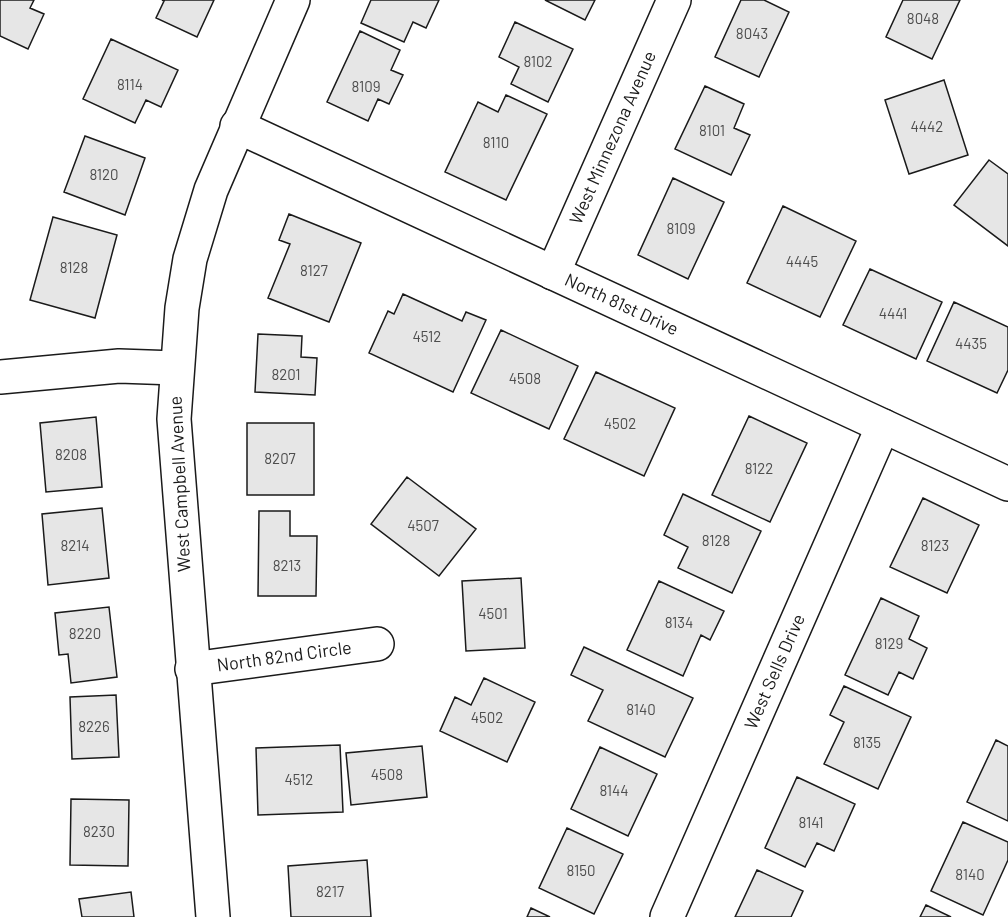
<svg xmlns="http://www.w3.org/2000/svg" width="1008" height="917" viewBox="0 0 1008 917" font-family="Barlow,sans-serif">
<rect width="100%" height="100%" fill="#fff"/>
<path fill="#e6e6e6" stroke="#1a1a1a" stroke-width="1.5" d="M 0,0 L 34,0 L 30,8 L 44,14 L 28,49 L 0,36 Z
M 162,0 L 214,0 L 197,37 L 156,18 L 164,1 Z
M 371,0 L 439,0 L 426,28 L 413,22 L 404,42 L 361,23 Z
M 545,0 L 595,0 L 585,20 Z
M 741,0 L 764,0 L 789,12 L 759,77 L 715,57 Z
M 903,0 L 960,0 L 932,59 L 886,37 Z
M 515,22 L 573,49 L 548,102 L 511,84 L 519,67 L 499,57 Z
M 360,31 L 400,50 L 391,70 L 403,75 L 389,104 L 378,99 L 368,121 L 327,102 Z
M 111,39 L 178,70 L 161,107 L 146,100 L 135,123 L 83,99 Z
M 944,80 L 968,155 L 909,174 L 885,100 Z
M 705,86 L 744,104 L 734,128 L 750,135 L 731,175 L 675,149 Z
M 506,95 L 547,114 L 506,200 L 445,172 L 478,102 L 498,112 Z
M 85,136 L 145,158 L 125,215 L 64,192 Z
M 989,160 L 1008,174 L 1008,246 L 954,205 Z
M 673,178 L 724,202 L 688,279 L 638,255 Z
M 783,206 L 856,241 L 820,317 L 747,283 Z
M 289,214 L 361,243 L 329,322 L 268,298 L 290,244 L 279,240 Z
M 53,217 L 117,235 L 95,318 L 30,300 Z
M 870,269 L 942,302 L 916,359 L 843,325 Z
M 403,294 L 462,321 L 466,312 L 486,320 L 453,392 L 369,353 L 388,311 L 394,314 Z
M 954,302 L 1008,327 L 1008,370 L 997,393 L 927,361 Z
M 501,330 L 578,366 L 549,429 L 471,393 Z
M 258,334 L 302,336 L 301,357 L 317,358 L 315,395 L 255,392 Z
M 596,372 L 675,408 L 644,476 L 564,439 Z
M 749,416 L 807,443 L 770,522 L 712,495 Z
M 96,417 L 102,487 L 46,492 L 40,423 Z
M 247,423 L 314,423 L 314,495 L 247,495 Z
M 407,477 L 476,529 L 439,576 L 371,524 Z
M 683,494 L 761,531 L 732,593 L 678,568 L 688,547 L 664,535 Z
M 923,498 L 979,525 L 947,593 L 890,567 Z
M 102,508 L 109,578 L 48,585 L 42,514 Z
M 259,511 L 290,511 L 290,536 L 317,536 L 316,596 L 258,596 Z
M 521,578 L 525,648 L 466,651 L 462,581 Z
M 659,581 L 724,611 L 710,640 L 701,635 L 683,676 L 627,650 Z
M 881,598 L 919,616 L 909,639 L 927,648 L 913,679 L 899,672 L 888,695 L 845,675 Z
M 109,607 L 117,677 L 71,683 L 68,654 L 59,655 L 55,613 Z
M 584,647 L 693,698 L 665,757 L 588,721 L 603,690 L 571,675 Z
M 484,678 L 535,702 L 507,762 L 440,731 L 455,697 L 471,705 Z
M 844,686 L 911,717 L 878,789 L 824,764 L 844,722 L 830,715 Z
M 116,695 L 119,757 L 72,759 L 70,697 Z
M 996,740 L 1008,746 L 1008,821 L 967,802 Z
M 340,745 L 343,812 L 258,815 L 256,748 Z
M 422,746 L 427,797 L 351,805 L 346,753 Z
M 600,747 L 657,774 L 628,836 L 571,809 Z
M 797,777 L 855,804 L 834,851 L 817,843 L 805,867 L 765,848 Z
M 71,799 L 129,800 L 128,866 L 70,865 Z
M 963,822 L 1008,842 L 1008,860 L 983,915 L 931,891 Z
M 567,828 L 623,854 L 594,914 L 539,888 Z
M 367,860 L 371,917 L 291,917 L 288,866 Z
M 757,870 L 803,891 L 791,917 L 735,917 Z
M 131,892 L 134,917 L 82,917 L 79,899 Z
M 926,905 L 951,917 L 920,917 Z
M 531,908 L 550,917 L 527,917 Z"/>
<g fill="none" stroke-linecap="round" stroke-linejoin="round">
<defs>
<g id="minor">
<path id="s1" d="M 237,126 L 1008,484"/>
<path id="s2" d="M 553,273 L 674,0"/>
<path d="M 0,377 L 119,366 L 176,368"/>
<path id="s3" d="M 192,669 L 377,644"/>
<path d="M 213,917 L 174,419 L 182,308 L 190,259 L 211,190 L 293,0"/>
<path id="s4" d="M 667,917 L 883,426"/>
</g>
</defs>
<use href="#minor" stroke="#1a1a1a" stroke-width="36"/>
<use href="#minor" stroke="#fff" stroke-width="33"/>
</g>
<g text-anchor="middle" stroke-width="4.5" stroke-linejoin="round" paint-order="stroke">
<g font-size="15" fill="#4d4d4d">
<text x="923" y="24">8048</text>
<text x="752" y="39">8043</text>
<text x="538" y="67">8102</text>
<text x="130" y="90">8114</text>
<text x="366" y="92">8109</text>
<text x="927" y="132">4442</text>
<text x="712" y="136">8101</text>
<text x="496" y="148">8110</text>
<text x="104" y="180">8120</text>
<text x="681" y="234">8109</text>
<text x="802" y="267">4445</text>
<text x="74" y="273">8128</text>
<text x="314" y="276">8127</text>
<text x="893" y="319">4441</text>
<text x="427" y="342">4512</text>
<text x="971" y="349">4435</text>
<text x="286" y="380">8201</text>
<text x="525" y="384">4508</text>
<text x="620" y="429">4502</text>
<text x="71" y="460">8208</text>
<text x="280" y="464">8207</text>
<text x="759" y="474">8122</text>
<text x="423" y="531">4507</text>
<text x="716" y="546">8128</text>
<text x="75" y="551">8214</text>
<text x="935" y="551">8123</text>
<text x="287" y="571">8213</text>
<text x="493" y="619">4501</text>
<text x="679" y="628">8134</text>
<text x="85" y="639">8220</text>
<text x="889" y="649">8129</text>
<text x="641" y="715">8140</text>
<text x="487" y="723">4502</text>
<text x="94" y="732">8226</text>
<text x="867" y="748">8135</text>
<text x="387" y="780">4508</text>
<text x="299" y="785">4512</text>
<text x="614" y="796">8144</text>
<text x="811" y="828">8141</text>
<text x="99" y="837">8230</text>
<text x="581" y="876">8150</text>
<text x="970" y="880">8140</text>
<text x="330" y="897">8217</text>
</g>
<g font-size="18" fill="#1a1a1a" stroke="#fff">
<text dy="6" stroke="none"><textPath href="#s2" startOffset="148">West Minnezona Avenue</textPath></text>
<text dy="6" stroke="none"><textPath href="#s1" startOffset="424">North 81st Drive</textPath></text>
<text transform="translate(180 484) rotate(-93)" y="6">West Campbell Avenue</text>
<text dy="6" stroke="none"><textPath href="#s3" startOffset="93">North 82nd Circle</textPath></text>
<text dy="6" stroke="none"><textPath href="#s4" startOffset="268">West Sells Drive</textPath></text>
</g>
</g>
</svg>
